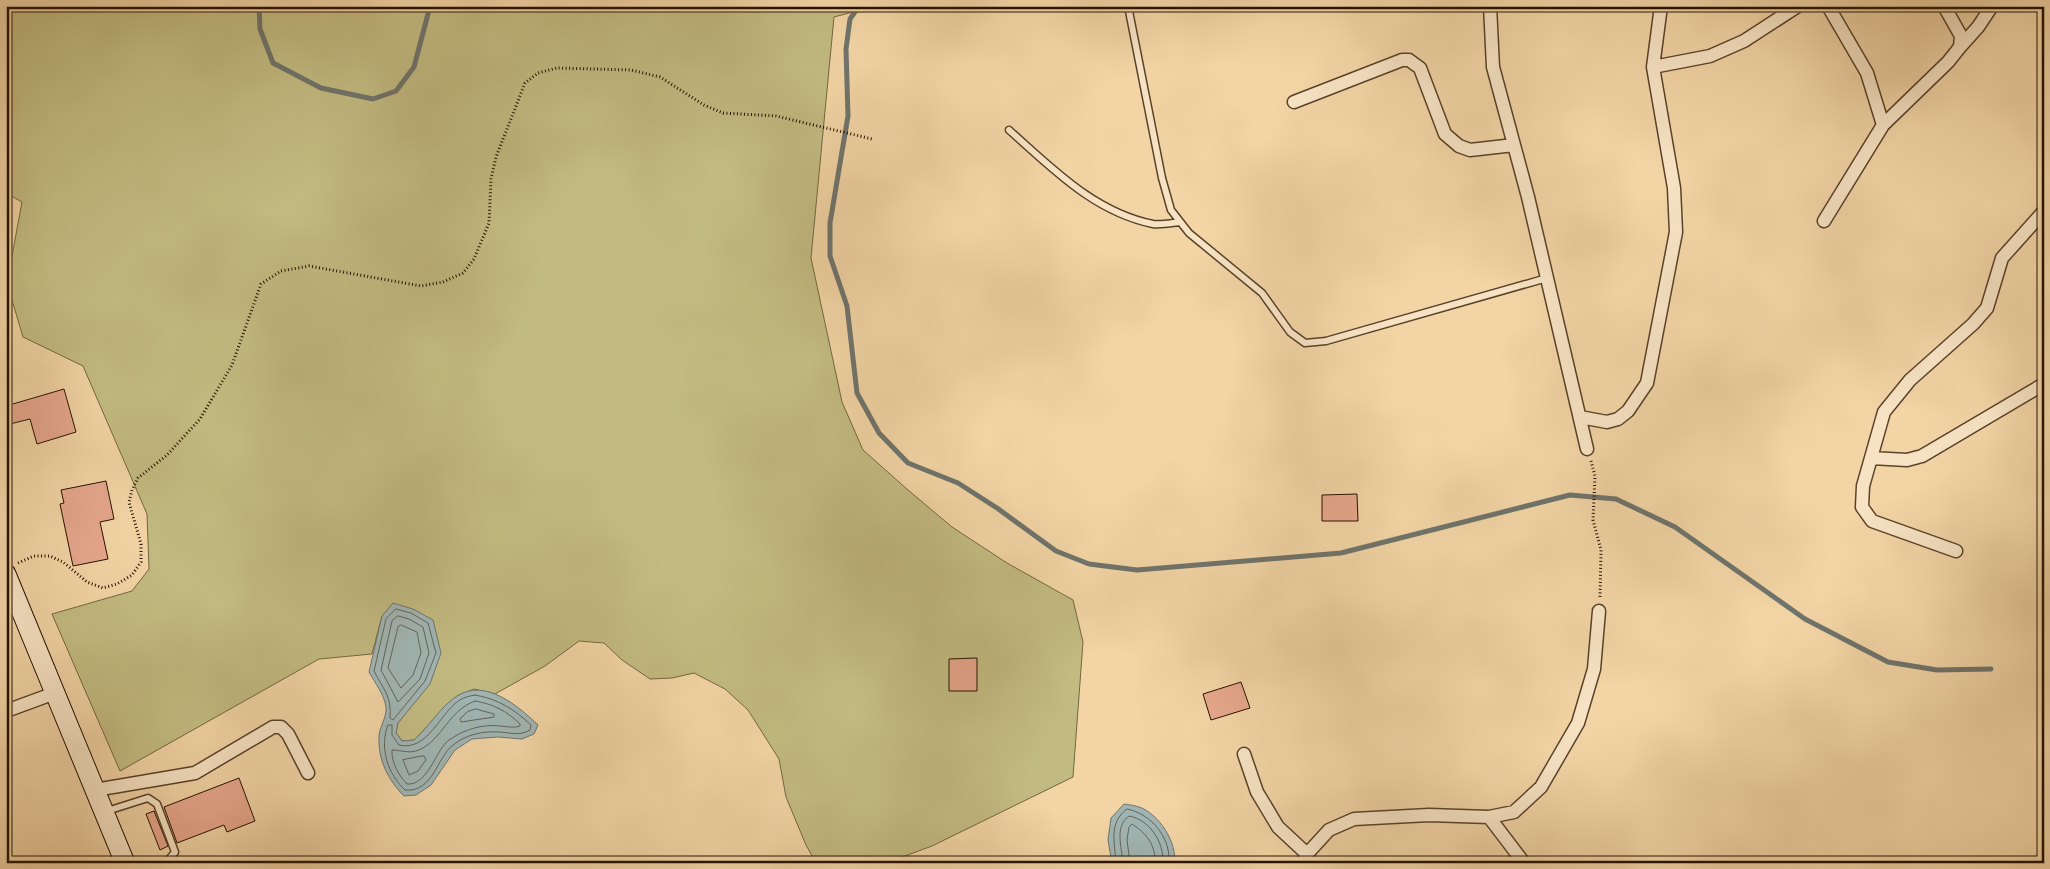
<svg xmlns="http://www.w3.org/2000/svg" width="2050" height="869" viewBox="0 0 2050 869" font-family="'Sorts Mill Goudy',serif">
<rect width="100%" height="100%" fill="#f2d4a5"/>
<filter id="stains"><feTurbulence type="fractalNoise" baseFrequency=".004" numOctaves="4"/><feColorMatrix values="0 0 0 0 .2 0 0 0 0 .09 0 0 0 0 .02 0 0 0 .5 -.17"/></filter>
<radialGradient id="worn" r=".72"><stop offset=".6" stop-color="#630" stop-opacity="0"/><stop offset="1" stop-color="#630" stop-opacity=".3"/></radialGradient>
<path fill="#c2bb81" stroke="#746641" d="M 15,6 L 876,6 L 834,17 L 811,258 L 842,402 L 863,450 L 908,490 L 952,527 L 1007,563 L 1073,600 L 1083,642 L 1073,777 L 932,846 L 886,863 L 816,863 L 806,845 L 786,797 L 779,759 L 748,710 L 725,689 L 694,673 L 672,678 L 650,679 L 622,660 L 604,643 L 579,641 L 545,666 L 495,694 L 474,689 L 457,696 L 414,740 L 402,741 L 396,733 L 398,723 L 411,706 L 382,616 L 372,654 L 319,659 L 120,771 L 52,614 L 132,591 L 149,569 L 147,514 L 83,366 L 23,337 L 7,283 L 22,202 L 6,193 L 6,23 Z"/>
<path fill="#a0b5b3" stroke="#6f746c" d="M 393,603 L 413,609 L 433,620 L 441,653 L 430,684 L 398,723 L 396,733 L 402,741 L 414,740 C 429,727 441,706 457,696 C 486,678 518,706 538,725 L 534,734 L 522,739 L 498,737 L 472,739 L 455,750 L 431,785 L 416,795 L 404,796 C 388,780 378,760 379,737 C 379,727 387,718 386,707 C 384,694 375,683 369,672 L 382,616 Z
M 1124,804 C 1129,805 1134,805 1139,807 C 1158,813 1178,843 1174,863 L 1112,863 L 1108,840 L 1111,818 Z"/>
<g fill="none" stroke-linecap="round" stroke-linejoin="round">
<path stroke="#63645a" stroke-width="1" d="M 396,609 L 411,613 L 428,623 L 436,653 L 425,681 L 393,720 L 390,718 C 392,696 383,689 374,671 L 386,619 Z
M 398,616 L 409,619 L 423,627 L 429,653 L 420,679 L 398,702 L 381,670 L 392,621 Z
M 401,625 L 417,632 L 421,653 L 413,675 L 401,688 L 388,668 L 398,627 Z
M 475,695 C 498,699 514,709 531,725 L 530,730 C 520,736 511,733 500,732 C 483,731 467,734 453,745 C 437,757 433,793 405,790 C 388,774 379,748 388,725 L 392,725 L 392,735 L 399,745 C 428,752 440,712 460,700 C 464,697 470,696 475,695 Z
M 475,701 C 493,704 507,711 520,724 L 520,726 C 515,728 508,727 501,726 C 482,724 465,729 449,740 C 436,749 428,786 407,784 C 399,776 391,762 392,750 C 400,750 410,754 419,750 C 442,740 448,711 475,701 Z
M 476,709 L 494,714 L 494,717 L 461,722 L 460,719 L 467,712 Z
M 424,756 L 426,760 L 418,771 L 409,775 L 403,760 Z
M 1116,863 C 1115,843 1108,823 1127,809 C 1151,814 1171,837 1169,863
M 1123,863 C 1122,847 1114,827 1129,816 C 1150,820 1164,842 1163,863
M 1130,863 L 1127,840 L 1129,827 L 1132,824 C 1146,833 1156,845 1155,863"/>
<path stroke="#6f746c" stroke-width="5" d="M 259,6 L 260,29 L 273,63 L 321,88 L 373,99 L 396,91 L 414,67 L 429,10 L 432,6
M 859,6 L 850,19 L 846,49 L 848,116 L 830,223 L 830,256 L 847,306 L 857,393 L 879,433 L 908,463 L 958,483 L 997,508 L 1056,551 L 1089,564 L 1137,570 L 1341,553 L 1570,495 L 1616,499 L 1675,527 L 1805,619 L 1888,662 L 1937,670 L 1991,669"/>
</g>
<path fill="#e6a78c" stroke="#261201" d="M 64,389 L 76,432 L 37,444 L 30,419 L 6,425 L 6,406 Z
M 106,481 L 114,519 L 100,522 L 108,559 L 73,566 L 60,504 L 64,503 L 61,490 Z
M 1357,494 L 1358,521 L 1322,521 L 1322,495 Z
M 977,658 L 977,691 L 949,691 L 949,659 Z
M 1241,682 L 1250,708 L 1211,720 L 1203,694 Z
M 239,778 L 255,821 L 227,832 L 224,825 L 177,843 L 164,807 Z
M 154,811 L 168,846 L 160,850 L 146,814 Z"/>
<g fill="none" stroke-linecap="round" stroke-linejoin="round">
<defs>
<path id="lane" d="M 1128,6 L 1162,178 L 1171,210 L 1189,233 L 1262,293 L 1290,332 L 1305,343 L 1326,341 L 1547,278
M 1009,130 C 1052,168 1094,212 1153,224 C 1161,225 1172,223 1180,222
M 107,811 L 148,798 L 157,804 L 175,852 L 166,863"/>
<path id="street" d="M 1490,6 L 1493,67 L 1528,197 L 1587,449
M 1828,6 L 1867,73 L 1883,125
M 1960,47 L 1978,27 L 1992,6
M 1653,67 L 1710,56 L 1744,41 L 1798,6
M 1294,102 L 1402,60 L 1409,60 L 1420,68 L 1445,134 L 1459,146 L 1470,150 L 1514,145
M 1824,221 L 1883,125 L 1948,62 L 1960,47 L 1961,36 L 1944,6
M 1580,417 L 1607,422 L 1618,419 L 1628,411 L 1647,383 L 1676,232 L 1674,188 L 1653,67 L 1661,6
M 1871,458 L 1907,460 L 1922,456 L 2044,384
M 1956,551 L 1872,521 L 1862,507 L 1863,486 L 1884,412 L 1910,380 L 1973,324 L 1987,308 L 2002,258 L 2044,211
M 6,711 L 55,693
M 1244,754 L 1257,792 L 1278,827 L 1307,854
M 95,790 L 195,773 L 273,727 L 281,727 L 288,734 L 308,773
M 1489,817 L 1524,863
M 1303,863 L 1307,854 L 1329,830 L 1354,819 L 1429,815 L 1489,817 L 1514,812 L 1541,787 L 1578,723 L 1594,669 L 1599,611"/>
<path id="secondary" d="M 6,574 L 125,863"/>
</defs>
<use href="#lane" stroke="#59422a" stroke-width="9"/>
<use href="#street" stroke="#59422a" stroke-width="15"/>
<use href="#secondary" stroke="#261201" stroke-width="21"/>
<path stroke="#261201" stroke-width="3" stroke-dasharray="1 2.5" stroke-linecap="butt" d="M 1591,461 L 1595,476 L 1593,520 L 1601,550 L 1600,598
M 18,563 L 34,556 L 50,556 L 63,562 L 87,582 L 103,588 L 117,584 L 132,575 L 141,562 L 141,544 L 129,502 L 132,490 L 138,478 L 167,455 L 200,419 L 232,365 L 261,284 L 281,271 L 309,266 L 421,286 L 443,282 L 463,273 L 474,259 L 489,223 L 491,179 L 496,157 L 525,83 L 538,73 L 557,68 L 631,70 L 660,77 L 704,105 L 723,113 L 776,116 L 872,139"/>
<use href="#lane" stroke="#f7e3c4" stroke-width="6"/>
<use href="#street" stroke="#f7e3c4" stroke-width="12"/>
<use href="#secondary" stroke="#f7e3c4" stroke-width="19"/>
</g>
<rect width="2050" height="869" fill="none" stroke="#f2d4a5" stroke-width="25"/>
<rect x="8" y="8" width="2035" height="854" fill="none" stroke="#261201" stroke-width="2.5"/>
<rect x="12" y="12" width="2025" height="844" fill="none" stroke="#261201"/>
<rect width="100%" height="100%" filter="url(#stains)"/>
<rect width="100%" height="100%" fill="url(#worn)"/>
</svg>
